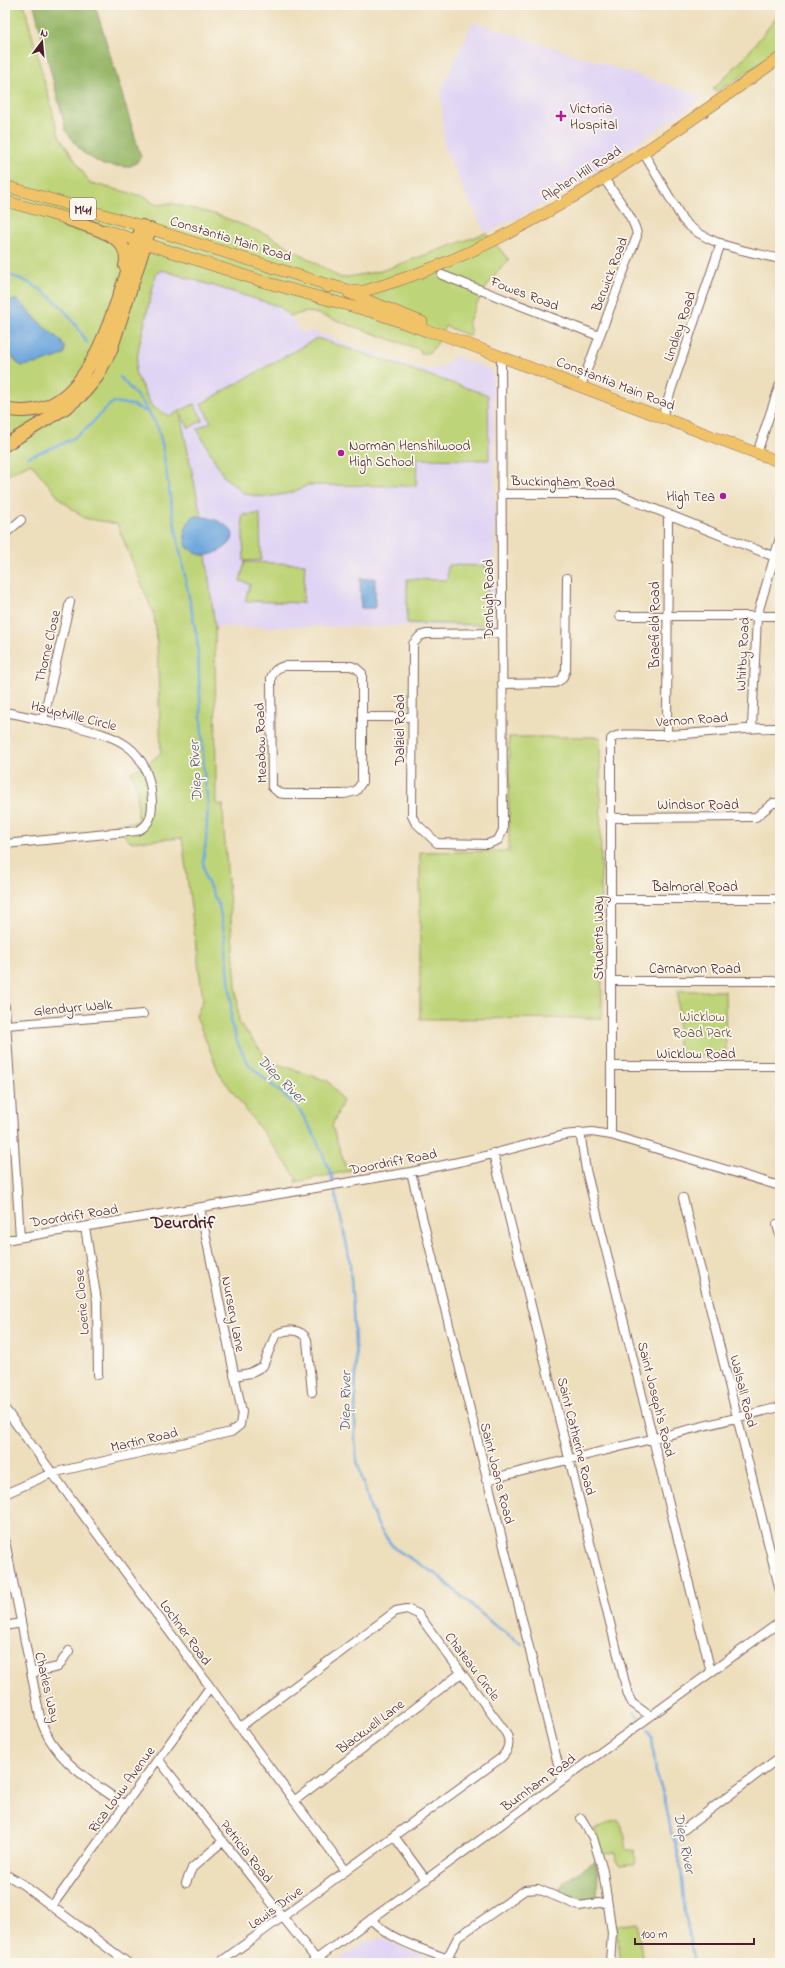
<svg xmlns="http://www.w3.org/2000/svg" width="785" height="1968" viewBox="0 0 785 1968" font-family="'Indie Flower',sans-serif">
<rect width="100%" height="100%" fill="#fbf7ec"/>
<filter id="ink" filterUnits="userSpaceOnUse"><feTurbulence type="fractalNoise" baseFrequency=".025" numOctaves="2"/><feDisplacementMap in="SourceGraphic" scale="8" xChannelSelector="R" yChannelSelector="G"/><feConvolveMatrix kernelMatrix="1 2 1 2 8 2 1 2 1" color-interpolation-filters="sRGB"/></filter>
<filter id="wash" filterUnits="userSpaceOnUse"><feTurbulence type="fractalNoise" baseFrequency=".012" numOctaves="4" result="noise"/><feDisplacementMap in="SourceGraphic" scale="16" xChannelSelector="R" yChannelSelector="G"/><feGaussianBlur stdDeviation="0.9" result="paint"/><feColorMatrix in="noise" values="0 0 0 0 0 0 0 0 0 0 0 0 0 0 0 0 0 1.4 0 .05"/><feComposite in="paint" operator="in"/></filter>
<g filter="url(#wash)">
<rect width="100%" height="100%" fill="#eddebc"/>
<path fill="#e0d4f4" d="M 473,22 L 515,35 L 705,97 L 553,200 L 486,233 L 465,193 L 444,146 L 441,90 Z
M 162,270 L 278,306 L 290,316 L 301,333 L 306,331 L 312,331 L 422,369 L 433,370 L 442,367 L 450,362 L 452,355 L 490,370 L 493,373 L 495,494 L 494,626 L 215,627 L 201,516 L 180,412 L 170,416 L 152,407 L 135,372 L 155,278 L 157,273 Z
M 376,1939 L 382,1939 L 428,1958 L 425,1963 L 336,1963 L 363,1943 Z"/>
<path fill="#bed478" stroke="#847a52" d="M 5,5 L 24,5 L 59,136 L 90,183 L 146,197 L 153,203 L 159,205 L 170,203 L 218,215 L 268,235 L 341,278 L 381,271 L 486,233 L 509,260 C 490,278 478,299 468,323 L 471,332 L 470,336 L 445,326 C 440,337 435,356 420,353 L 421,350 L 315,313 L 306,312 L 290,316 L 278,306 L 162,270 L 157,273 L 155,278 L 139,347 L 135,372 L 152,407 L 170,416 L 194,404 L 203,420 L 189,428 L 180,413 L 201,516 L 215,627 L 216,804 L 223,805 L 224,831 L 239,1022 L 269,1061 L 328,1081 L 343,1101 L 332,1126 L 345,1165 L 354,1170 L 295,1182 L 297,1178 L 220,1075 L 196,1016 L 203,1000 L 182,838 L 130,842 L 115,824 L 138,822 L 137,790 L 131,772 L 150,762 L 161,753 L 157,643 L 154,615 L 117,524 L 84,518 L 60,499 L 31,463 L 5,476 Z
M 780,13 L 780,49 L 739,78 L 716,92 L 713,89 L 745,57 Z
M 317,338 L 488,395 L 489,460 L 417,459 L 416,486 L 308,485 L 291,493 L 267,497 L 245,494 L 224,477 L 197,429 L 211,422 L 201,404 Z
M 260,514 L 261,560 L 244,561 L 242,515 Z
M 245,562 L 305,564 L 303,603 L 245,601 L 250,584 L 240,581 Z
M 448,565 L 488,566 L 487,625 L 407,623 L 407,579 L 447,580 Z
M 509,737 L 600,737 L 602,1018 L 420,1019 L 420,852 L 509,851 Z
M 678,991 L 725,991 L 726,1056 L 678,1057 Z
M 617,1819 L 625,1836 L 627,1850 L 634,1850 L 635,1864 L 621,1865 L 616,1861 L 615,1852 L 604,1854 L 594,1830 Z
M 637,1923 L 643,1963 L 621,1963 L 616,1926 Z"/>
<path fill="#96b668" stroke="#706a4a" d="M 34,5 L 95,5 L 141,157 L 135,164 L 127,167 L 103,165 L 82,152 L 66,131 Z
M 595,1861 L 598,1872 L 597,1898 C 583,1904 572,1897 559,1892 L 564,1882 Z"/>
<path fill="#6fa8de" stroke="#5c6484" d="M 13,300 L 18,300 L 43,326 L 60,340 L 65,348 L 64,354 L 58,357 L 39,363 L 23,366 L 18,364 L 5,347 L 5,302 Z
M 193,516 C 214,515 254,533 219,551 C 213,554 208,556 201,555 C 197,554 191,550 187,547 C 183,535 184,527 193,516 Z
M 375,578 L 375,608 L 361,608 L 360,579 Z"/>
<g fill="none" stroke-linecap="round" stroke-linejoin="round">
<path stroke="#6fa8de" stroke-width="2.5" d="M 5,274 C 42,283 69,310 87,343
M 120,377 L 143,403 L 158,428 L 162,443 L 172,510 L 197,638 L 204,773 L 208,803 L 206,841 L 203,861 L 205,877 L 219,906 L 225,937 L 231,999 L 231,1023 L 238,1044 L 250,1066 L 297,1106 L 315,1136 L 331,1174 L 344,1232 L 350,1262 L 356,1359 L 355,1441 L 357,1460 L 371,1510 L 380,1529 L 394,1548 L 437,1575 L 493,1624 L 522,1644
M 28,457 C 48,449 71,443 87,428 C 96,420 103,409 114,402 L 132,405 L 150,413
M 633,1712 L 639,1717
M 647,1729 L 652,1738 L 656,1773 L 665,1799 L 671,1832 L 676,1844 L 681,1868 L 685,1913 L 694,1963"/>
</g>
</g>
<g filter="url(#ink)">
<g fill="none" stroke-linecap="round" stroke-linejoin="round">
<defs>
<path id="minor" d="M 643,152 L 683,220 C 706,246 748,251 780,259
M 442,275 L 599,336
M 501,356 L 503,830 L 498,840 L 488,844 L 437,843 L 415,822 L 412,816 L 413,644 L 420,636 L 426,634 L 501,633
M 581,386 L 637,236 C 637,221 612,191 603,177
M 662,417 L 721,243
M 757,453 L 780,384
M 501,494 L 617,494 L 780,559
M 5,534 L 21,520
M 620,616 L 780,616
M 284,666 L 351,666 L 356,668 L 362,673 L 362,782 L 356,791 L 344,794 L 285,794 L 279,793 L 272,787 L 271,678 C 274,670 277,668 284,666 Z
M 502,684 L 555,683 L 562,679 L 566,670 L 567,578
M 5,712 C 26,716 47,721 68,725 C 116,736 149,744 152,801 C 152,814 151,825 137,831 L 5,844
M 363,717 L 412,717
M 43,720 L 70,602
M 752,727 L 757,616 L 780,538
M 667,736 L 668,514
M 610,818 L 756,817 L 773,803 L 780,803
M 610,899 L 780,899
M 611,981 L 780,981
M 5,1006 L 20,1237
M 6,1025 L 143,1014
M 611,1066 L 780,1066
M 580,1132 L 586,1170 L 711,1672
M 611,1135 L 611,739 C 619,732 639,735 650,735 C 694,736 736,727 780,728
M 493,1153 L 628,1695 L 632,1703 L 650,1716
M 411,1172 L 562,1780
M 683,1198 L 780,1591
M 777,1224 L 780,1236
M 85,1227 L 97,1301 L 98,1375
M 5,1240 L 411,1172 L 477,1158 L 564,1135 L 592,1132 L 611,1135 L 780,1186
M 234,1376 L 250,1373 L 263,1366 L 275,1336 C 284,1328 302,1328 307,1340 L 312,1392
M 5,1409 L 346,1871
M 486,1480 L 780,1407
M 5,1494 L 52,1473 L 231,1432 L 240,1425 L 242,1412 L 200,1208
M 5,1541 L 40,1717 C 52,1760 91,1781 125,1805
M 5,1626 L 21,1623
M 31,1673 L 58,1667 L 69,1651
M 158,1759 L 316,1959
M 294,1801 L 461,1673
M 581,1818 L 593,1838 L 603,1871 L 612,1933 L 610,1963
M 682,1831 L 780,1757
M 394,1836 L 426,1880
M 5,1874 L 22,1884 L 128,1963
M 186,1883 L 192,1868 L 223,1841
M 52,1906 L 210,1687
M 371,1919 C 391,1942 430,1951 458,1963
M 447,1958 L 458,1937 L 525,1890 L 538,1889 L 579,1906 L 606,1902
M 219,1963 L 501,1758 C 508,1751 511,1742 506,1733 L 418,1614 L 407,1609 L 396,1611 L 240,1727
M 311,1963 L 780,1622"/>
<path id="major" d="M 5,186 L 142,226 L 322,283 L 328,287
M 5,201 L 76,221
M 105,230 L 261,281 L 376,313 L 427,331 L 441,334 L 780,462
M 322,283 L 353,291 L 364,291 C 519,248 650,148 780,58
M 349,293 L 422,322"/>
<path id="highway" d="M 67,219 C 90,228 133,234 125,266
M 5,409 C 73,424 99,352 117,301 C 126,276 134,251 142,226
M 5,445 L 67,407 L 83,394 L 97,377 L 111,350 L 150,229"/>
</defs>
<use href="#minor" stroke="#83625e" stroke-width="10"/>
<use href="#major" stroke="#83625e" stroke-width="12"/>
<use href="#highway" stroke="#83625e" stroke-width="14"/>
<use href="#minor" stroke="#fff" stroke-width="8"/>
<use href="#major" stroke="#f1c369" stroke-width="11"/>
<use href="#highway" stroke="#f1c369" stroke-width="12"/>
</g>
</g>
<g fill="#b5179e" stroke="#fbf7ec" stroke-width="1.5">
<path d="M559 110h4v4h4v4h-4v4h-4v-4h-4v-4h4z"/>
<circle cx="341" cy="453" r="4"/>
<circle cx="723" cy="496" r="4"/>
</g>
<g text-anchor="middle" stroke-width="3.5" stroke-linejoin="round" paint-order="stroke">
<rect fill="#fbf7ec" stroke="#7f6065" stroke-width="1" x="70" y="198" width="26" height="22" rx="3"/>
<g font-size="13" font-weight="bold" fill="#4a1f2b">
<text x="83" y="214">M41</text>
</g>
<g font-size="14" fill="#4a1f2b" stroke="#fbf7ec" text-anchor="start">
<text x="570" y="113">Victoria<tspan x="570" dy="16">Hospital</tspan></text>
<text x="349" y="450">Norman Henshilwood<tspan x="349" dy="16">High School</tspan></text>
<text x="715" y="501" text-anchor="end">High Tea</text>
</g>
<g font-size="14" fill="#4a1f2b" stroke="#fbf7ec">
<text transform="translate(581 173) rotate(-32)" y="5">Alphen Hill Road</text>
<text transform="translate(231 238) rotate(17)" y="5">Constantia Main Road</text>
<text transform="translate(609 274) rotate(-69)" y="5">Berwick Road</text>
<text transform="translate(525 293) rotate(21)" y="5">Fowes Road</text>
<text transform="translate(679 326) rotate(-71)" y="5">Lindley Road</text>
<text transform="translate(616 383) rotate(21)" y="5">Constantia Main Road</text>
<text transform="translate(563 481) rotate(1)" y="5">Buckingham Road</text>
<text transform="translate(488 599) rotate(-90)" y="5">Denbigh Road</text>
<text transform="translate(654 625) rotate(-90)" y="5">Braefield Road</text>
<text transform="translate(47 646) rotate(-77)" y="5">Thorne Close</text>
<text transform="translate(742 654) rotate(-87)" y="5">Whitby Road</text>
<text transform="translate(74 715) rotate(14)" y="5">Hauptville Circle</text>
<text transform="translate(692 719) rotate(-4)" y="5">Vernon Road</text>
<text transform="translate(399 730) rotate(-90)" y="5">Dalziel Road</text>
<text transform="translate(260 743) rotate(-92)" y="5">Meadow Road</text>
<text x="698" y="809">Windsor Road</text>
<text x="695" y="891">Balmoral Road</text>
<text transform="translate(598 938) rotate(-90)" y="5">Students Way</text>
<text x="695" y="973">Carnarvon Road</text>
<text transform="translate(73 1007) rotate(-5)" y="5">Glendyrr Walk</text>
<text x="696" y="1058">Wicklow Road</text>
<text transform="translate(393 1161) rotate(-11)" y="5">Doordrift Road</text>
<text transform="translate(74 1215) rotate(-9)" y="5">Doordrift Road</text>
<text transform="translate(81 1302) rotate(-95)" y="5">Loerie Close</text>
<text transform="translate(234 1314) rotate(79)" y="5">Nursery Lane</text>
<text transform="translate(744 1391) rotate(76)" y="5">Walsall Road</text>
<text transform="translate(657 1399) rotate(76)" y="5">Saint Joseph's Road</text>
<text transform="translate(577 1436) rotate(76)" y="5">Saint Catherine Road</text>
<text transform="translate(144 1439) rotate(-13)" y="5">Martin Road</text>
<text transform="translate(498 1473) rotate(76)" y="5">Saint Joans Road</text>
<text transform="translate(186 1632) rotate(54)" y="5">Lochner Road</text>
<text transform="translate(473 1666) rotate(53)" y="5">Chateau Circle</text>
<text transform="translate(48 1687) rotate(77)" y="5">Charles Way</text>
<text transform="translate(370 1726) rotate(-37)" y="5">Blackwell Lane</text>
<text transform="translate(538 1782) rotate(-36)" y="5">Burnham Road</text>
<text transform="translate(121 1789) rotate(-54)" y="5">Rica Louw Avenue</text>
<text transform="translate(247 1851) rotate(52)" y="5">Petricia Road</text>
<text transform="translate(275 1907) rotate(-36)" y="5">Lewis Drive</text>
</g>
<g font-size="14" fill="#674c3e" stroke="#fbf7ec">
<text x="702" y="1021">Wicklow<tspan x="702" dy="16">Road Park</tspan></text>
</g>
<g font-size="15" font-style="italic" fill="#595673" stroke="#fbf7ec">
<text transform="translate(195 771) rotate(-93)" y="5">Diep River</text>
<text transform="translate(282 1079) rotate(45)" y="5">Diep River</text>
<text transform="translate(345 1402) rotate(-89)" y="5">Diep River</text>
<text transform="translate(685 1843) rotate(79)" y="5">Diep River</text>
</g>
<g font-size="18" font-weight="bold" fill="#4a1f2b" stroke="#fbf7ec">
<text x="183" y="1228">Deurdrif</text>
</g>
</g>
<rect width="785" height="1968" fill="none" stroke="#fbf7ec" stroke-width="20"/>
<g transform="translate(42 42) rotate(16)" stroke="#fbf7ec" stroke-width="3" paint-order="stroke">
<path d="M0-3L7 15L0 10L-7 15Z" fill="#4a1f2b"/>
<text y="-6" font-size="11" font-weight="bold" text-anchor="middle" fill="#4a1f2b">N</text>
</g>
<path d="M635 1938v6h119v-6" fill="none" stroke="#4a1f2b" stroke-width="2"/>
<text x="641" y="1938" font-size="12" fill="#4a1f2b" stroke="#fbf7ec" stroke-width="3" paint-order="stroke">100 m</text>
</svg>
